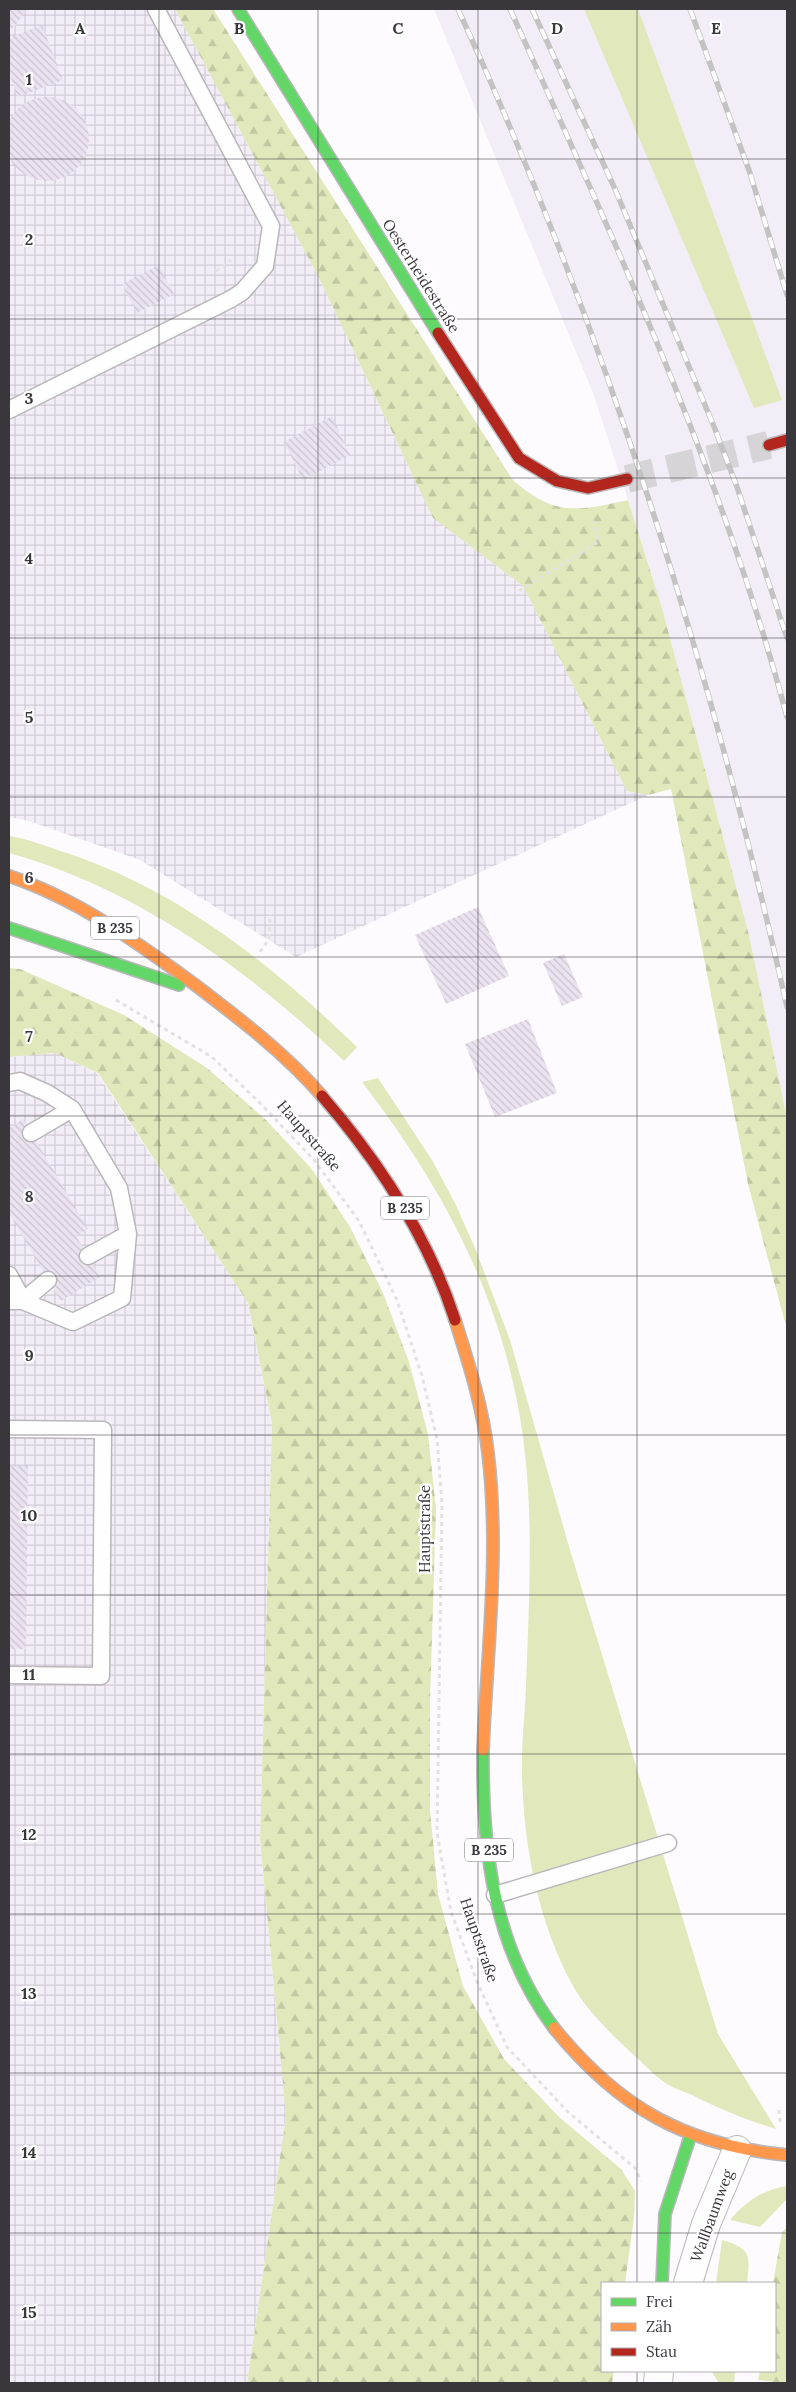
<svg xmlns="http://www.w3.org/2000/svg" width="796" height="2392" viewBox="0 0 796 2392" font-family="Lora,serif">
<defs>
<pattern id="industrial-grid" width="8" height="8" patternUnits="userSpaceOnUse" patternTransform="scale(1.25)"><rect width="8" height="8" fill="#f3edf7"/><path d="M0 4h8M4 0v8" fill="none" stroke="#d1ccd5"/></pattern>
<pattern id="forest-firs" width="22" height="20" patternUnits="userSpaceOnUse" patternTransform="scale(1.25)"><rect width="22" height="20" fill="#e1e9bc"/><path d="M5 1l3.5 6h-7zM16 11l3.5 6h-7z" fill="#c2c8a2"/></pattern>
<pattern id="building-back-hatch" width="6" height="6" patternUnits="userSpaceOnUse" patternTransform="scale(1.25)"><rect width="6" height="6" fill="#ece3f0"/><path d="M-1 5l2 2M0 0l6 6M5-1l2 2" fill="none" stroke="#cbc3cf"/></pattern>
</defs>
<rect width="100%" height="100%" fill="#fdfbfe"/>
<path fill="#f3edf7" d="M 434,9 L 787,9 L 787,1118 L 749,935 L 662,608 L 628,500 L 593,393 Z"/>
<path fill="url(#industrial-grid)" d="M 9,9 L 175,9 L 318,276 L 433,518 L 523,586 L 627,791 L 648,795 L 296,957 L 140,860 L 29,821 L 9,817 Z
M 55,1053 L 97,1073 L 248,1303 L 272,1423 L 260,1839 L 286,2116 L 247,2383 L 9,2383 L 9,1057 Z"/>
<path fill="#e1e9bc" d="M 584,9 L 638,9 L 782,400 L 754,408 Z
M 9,836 C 29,839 48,847 67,853 C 180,891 272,965 357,1047 L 344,1061 C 248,970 138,889 9,853 Z
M 378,1078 L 432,1160 L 455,1203 L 475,1248 L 510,1340 L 570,1550 L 718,2034 L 776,2129 C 746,2120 720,2109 692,2095 C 683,2091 672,2088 664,2082 C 655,2076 646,2066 637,2058 C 617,2040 585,2009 573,1986 C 538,1922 524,1848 522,1776 C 521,1746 525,1715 526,1685 C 529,1603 534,1519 523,1437 C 504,1301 445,1190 362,1082 Z
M 787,2186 L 787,2199 L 760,2227 L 730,2220 C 746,2201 763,2190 787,2186 Z
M 722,2240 C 752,2249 750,2255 747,2283 L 716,2283 Z
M 711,2371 L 735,2371 L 734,2383 L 719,2383 Z"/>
<path fill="url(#forest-firs)" d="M 175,9 L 213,9 L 512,479 C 554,517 577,511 628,500 L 662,608 L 749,935 L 787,1118 L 787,1330 L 748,1184 L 671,789 L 648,795 L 627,791 L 523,586 L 433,518 L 318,276 Z
M 9,968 L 20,969 L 124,1015 L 207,1068 L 266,1120 L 311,1168 L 350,1227 L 383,1293 L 409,1362 L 428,1434 L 436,1509 L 430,1702 L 430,1810 L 438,1894 L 463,1986 L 504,2059 L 559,2117 L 621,2169 L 635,2191 L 634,2218 L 625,2283 L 602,2283 L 602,2371 L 614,2371 L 612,2383 L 247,2383 L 286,2116 L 260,1839 L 272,1423 L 248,1303 L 98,1073 L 55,1053 L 9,1057 Z
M 787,2227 L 787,2383 L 758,2380 L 760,2371 L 775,2371 L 773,2283 L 782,2232 Z"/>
<path fill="url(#building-back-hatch)" d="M 9,9 L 27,9 L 15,26 L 9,30 Z
M 42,25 L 63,80 L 18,97 L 9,73 L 9,38 Z
M5 139a42 42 0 1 1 84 0a42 42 0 1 1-84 0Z
M 159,265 L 174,294 L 137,313 L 122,284 Z
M 332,416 L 350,455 L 303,480 L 284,442 Z
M 478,907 L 509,976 L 446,1004 L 415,935 Z
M 564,954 L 583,997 L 562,1006 L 543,963 Z
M 528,1019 L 557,1093 L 495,1117 L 465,1044 Z
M 23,1119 L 88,1229 L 76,1236 L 100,1277 L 61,1301 L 9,1213 L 9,1128 Z
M 9,1466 L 28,1466 L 26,1649 L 9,1649 Z"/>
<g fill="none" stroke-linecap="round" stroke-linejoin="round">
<path stroke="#d6d4d7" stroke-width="28" stroke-dasharray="28 14" stroke-linecap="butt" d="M 627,479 L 769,445"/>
<defs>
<path id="lane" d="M 9,410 L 231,299 L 242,292 L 265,266 L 271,226 L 156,9
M 9,1083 L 20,1081 L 47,1093 L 72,1109 L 119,1188 L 128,1234 L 122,1298 L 73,1322 L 23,1301 L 9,1301
M 31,1133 L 72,1109
M 88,1256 L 128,1234
M 9,1275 L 23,1301 L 48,1280
M 9,1429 L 103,1430 L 101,1676 L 9,1675
M 495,1895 L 668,1843"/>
<path id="street" d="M 688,2283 L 706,2224 L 737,2150
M 658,2383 L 659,2371"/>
<path id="fast" d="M 238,9 L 438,333
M 9,928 L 179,985
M 483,1750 C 482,1849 493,1947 554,2028
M 662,2283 L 665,2214 L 690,2137"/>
<path id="slow" d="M 9,876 C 77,899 132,939 190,981 C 236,1016 284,1052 322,1096
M 455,1320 C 469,1364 483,1408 488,1453 C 500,1551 487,1652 483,1750
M 554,2028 C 619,2108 685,2145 787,2155"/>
<path id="jam" d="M 438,333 L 519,458 L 557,481 L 588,488 L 627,479
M 769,445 L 787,440
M 322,1096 C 379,1162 428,1236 455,1320"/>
</defs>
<use href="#lane" stroke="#b9b7ba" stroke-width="19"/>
<use href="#street" stroke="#b9b7ba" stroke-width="30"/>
<use href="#fast" stroke="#b9b7ba" stroke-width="14"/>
<use href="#slow" stroke="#b9b7ba" stroke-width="14"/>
<use href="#jam" stroke="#b9b7ba" stroke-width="14"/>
<path stroke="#e3e2e3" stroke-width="3" stroke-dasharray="4 4" stroke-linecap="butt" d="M 216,271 L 231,260
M 519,591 L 598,542 L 594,521
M 260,952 L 269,939 L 270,915
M 116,1000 L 212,1057 L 261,1104 L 314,1160 L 359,1221 L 397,1300 L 422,1376 L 437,1439 L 442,1504 L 437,1833 L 451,1912 L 478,1984 L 507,2047 L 568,2112 L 635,2168 L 641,2181
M 779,2110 L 780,2122"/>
<use href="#lane" stroke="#fffeff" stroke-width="16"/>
<use href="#street" stroke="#fffeff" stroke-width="28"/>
<use href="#fast" stroke="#63d668" stroke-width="11"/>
<use href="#slow" stroke="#ff974d" stroke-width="11"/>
<use href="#jam" stroke="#b3261e" stroke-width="11"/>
<defs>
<path id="rail" d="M 458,9 C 604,327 711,666 787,1007
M 510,9 C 614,240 722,472 787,717
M 532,9 L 615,189 L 715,429 L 737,487 L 787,638
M 690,9 L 750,173 L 787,295"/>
</defs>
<use href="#rail" stroke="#c3c3c3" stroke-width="5.5"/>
<use href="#rail" stroke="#fff" stroke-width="4" stroke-dasharray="11" stroke-linecap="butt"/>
</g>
<path fill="none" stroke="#3a373c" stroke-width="1" stroke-opacity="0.55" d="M 159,9 L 159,2383M 318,9 L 318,2383M 478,9 L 478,2383M 637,9 L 637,2283M 9,159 L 787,159M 9,319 L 787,319M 9,478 L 787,478M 9,638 L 787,638M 9,797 L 787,797M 9,957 L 787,957M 9,1116 L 787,1116M 9,1276 L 787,1276M 9,1435 L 787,1435M 9,1595 L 787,1595M 9,1754 L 787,1754M 9,1914 L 787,1914M 9,2073 L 787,2073M 9,2233 L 787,2233M 637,2371 L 637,2383"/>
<g text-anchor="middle" stroke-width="4.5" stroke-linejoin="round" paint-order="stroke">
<g fill="#fff" stroke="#757376" stroke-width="1">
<rect x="91" y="916.5" width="48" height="23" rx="4"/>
<rect x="381" y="1196.5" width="48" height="23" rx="4"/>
<rect x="465" y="1838.5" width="48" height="23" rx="4"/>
</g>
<g font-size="14" font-weight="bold" fill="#3a373c">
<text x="115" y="933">B 235</text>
<text x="405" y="1213">B 235</text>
<text x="489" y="1855">B 235</text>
</g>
<g font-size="15" fill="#3a373c" stroke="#fff">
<text transform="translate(421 276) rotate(58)" y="5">Oesterheidestraße</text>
<text transform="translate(309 1136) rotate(49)" y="5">Hauptstraße</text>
<text transform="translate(425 1529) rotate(-90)" y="5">Hauptstraße</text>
<text transform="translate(479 1940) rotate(71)" y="5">Hauptstraße</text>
<text transform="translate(712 2216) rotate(-70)" y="5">Wallbaumweg</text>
</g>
</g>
<g font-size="16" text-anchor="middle" font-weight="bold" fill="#3a373c" stroke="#fff" stroke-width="4.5" stroke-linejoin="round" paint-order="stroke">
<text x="80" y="34">A</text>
<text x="239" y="34">B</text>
<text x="398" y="34">C</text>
<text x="557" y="34">D</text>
<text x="716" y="34">E</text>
<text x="29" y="85">1</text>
<text x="29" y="245">2</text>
<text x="29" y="404">3</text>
<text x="29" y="564">4</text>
<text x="29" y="723">5</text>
<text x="29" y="883">6</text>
<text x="29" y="1042">7</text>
<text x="29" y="1202">8</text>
<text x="29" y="1361">9</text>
<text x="29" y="1521">10</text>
<text x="29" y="1680">11</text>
<text x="29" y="1840">12</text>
<text x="29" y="1999">13</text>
<text x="29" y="2158">14</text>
<text x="29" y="2318">15</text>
</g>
<rect width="796" height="2392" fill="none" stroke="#3a373c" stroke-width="20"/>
<rect x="601" y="2282" width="175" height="90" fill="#ffffff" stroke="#b0afb1"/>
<rect x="611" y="2298" width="25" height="8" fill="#63d668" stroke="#b0afb1"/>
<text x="646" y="2307" font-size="15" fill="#3a373c">Frei</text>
<rect x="611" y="2323" width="25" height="8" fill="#ff974d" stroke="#b0afb1"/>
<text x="646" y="2332" font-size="15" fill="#3a373c">Zäh</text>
<rect x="611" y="2348" width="25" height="8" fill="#b3261e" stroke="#b0afb1"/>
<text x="646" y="2357" font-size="15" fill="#3a373c">Stau</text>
</svg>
